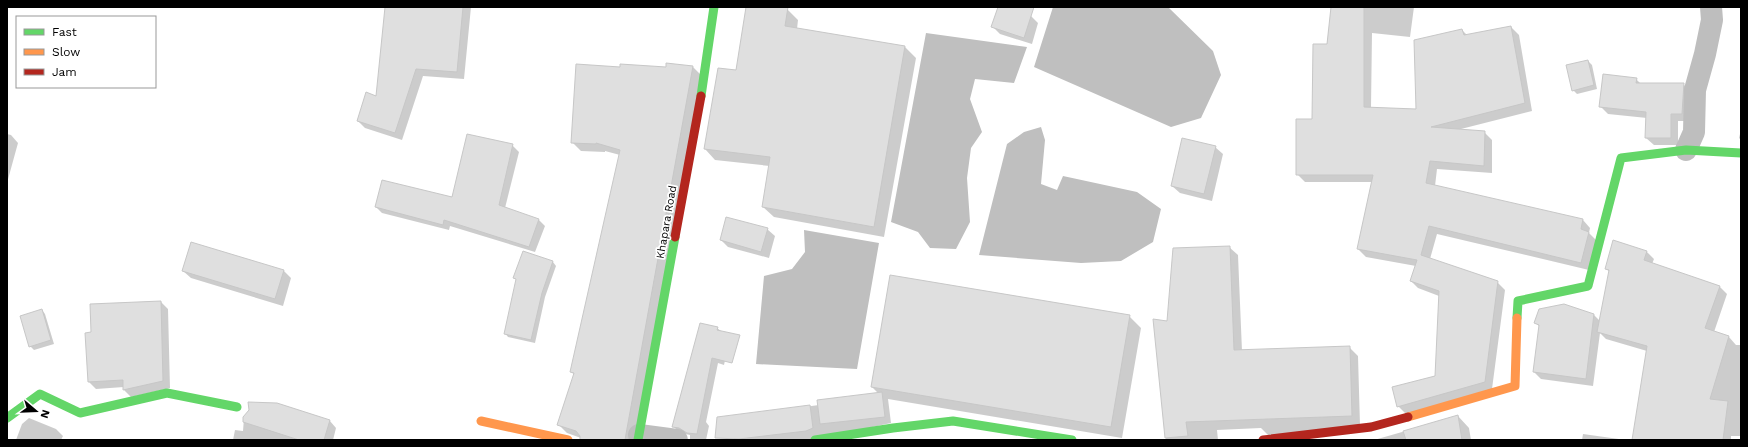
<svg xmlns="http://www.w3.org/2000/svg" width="1748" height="447" viewBox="0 0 1748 447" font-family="'Work Sans',sans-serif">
<rect width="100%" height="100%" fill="#fff"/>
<path fill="#bfbfbf" d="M 1053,7 L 1168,7 L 1213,51 L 1221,75 L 1201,118 L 1171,127 L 1034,67 Z
M 926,33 L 1027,47 L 1014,83 L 975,79 L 970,99 L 982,132 L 971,148 L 967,178 L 970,222 L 956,249 L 930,248 L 918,232 L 891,222 Z
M 1041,127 L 1045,140 L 1041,184 L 1057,190 L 1063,176 L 1137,192 L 1161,209 L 1153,242 L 1121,261 L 1081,263 L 979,255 L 1007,144 L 1024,132 Z
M 804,230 L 879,243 L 857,369 L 756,364 L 764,276 L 792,269 L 805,252 Z"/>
<path fill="#0003" d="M 386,7 L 471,7 L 464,79 L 423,76 L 402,140 L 365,128 L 358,121 L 377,97 Z
M 747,7 L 772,7 L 787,9 L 798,20 L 797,29 L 905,47 L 916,58 L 884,237 L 774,217 L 763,207 L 770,166 L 715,160 L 705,149 L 737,71 Z
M 999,7 L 1005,7 L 1031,16 L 1038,23 L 1032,44 L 1000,34 L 993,27 Z
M 1332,7 L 1414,7 L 1410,37 L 1372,33 L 1371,108 L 1417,110 L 1462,30 L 1467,35 L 1511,27 L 1519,35 L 1532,111 L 1457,130 L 1484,132 L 1492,140 L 1492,173 L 1437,169 L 1435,186 L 1583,220 L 1590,228 L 1589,233 L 1596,240 L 1589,270 L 1437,234 L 1430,259 L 1497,282 L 1505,290 L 1492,389 L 1406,414 L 1398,406 L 1436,377 L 1439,296 L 1418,288 L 1411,281 L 1416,266 L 1366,257 L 1358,249 L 1372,182 L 1305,182 L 1297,174 L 1313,120 L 1327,45 Z
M 1588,61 L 1592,65 L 1597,89 L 1577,94 L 1573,90 Z
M 667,64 L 693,67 L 702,76 L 636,440 L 581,440 L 581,438 L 567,433 L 558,424 L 575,375 L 571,372 L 620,155 L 605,151 L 605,152 L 581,151 L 572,142 L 621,68 L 667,68 Z
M 1636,79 L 1641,84 L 1683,84 L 1691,92 L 1689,121 L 1678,121 L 1678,145 L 1654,145 L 1646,138 L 1647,118 L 1608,114 L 1600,106 Z
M 1741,130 L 1741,140 L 1739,138 Z
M 7,134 L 11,135 L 18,143 L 7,183 Z
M 512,145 L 519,152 L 505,208 L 539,220 L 545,226 L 535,252 L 450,226 L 449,230 L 382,213 L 376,207 L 452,199 Z
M 1215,147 L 1223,154 L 1212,201 L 1180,193 L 1172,186 Z
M 767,229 L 775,236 L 769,258 L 728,247 L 721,240 Z
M 192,243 L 284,271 L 291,278 L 283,306 L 191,278 L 183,271 Z
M 1229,247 L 1238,255 L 1242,351 L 1349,347 L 1358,356 L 1360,425 L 1269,436 L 1261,428 L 1217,430 L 1218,440 L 1166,440 L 1154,320 L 1168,323 Z
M 1646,251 L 1654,259 L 1652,264 L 1719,286 L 1727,294 L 1714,332 L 1729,337 L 1736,345 L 1741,345 L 1741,436 L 1731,436 L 1731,440 L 1633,440 L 1647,351 L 1606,339 L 1600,333 L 1593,386 L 1541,379 L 1534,372 L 1540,327 L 1536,323 L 1594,315 L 1600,321 L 1610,272 L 1606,269 Z
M 524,252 L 553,262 L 556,266 L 545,297 L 535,343 L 508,337 L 505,333 L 517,280 L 515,278 Z
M 161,302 L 168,309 L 170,388 L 131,397 L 124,390 L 124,387 L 96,389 L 89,382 L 92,333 L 91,305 Z
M 42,310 L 45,314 L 54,344 L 34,350 L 30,346 Z
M 1129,316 L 1141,328 L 1122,438 L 888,399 L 891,423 L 812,440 L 734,440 L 735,416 L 819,405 L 879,394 L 872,387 Z
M 717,328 L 730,338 L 724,365 L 718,363 L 706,422 L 709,426 L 706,440 L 690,440 L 690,435 L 680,433 L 674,427 Z
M 277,404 L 330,421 L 336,428 L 333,440 L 233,440 L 235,430 L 243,431 L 244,418 Z
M 1458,416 L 1469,428 L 1471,440 L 1374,440 Z
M 29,418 L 56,429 L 63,436 L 61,440 L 16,440 L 22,424 Z
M 1583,434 L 1626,440 L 1582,440 Z"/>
<path fill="#dfdfdf" stroke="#c7c7c7" d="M 385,7 L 463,7 L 457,72 L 416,69 L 395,133 L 357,121 L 366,92 L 376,96 Z
M 746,7 L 788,7 L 785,26 L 905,46 L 874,227 L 762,207 L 770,157 L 704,149 L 718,68 L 736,70 Z
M 998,7 L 1034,7 L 1024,38 L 991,27 Z
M 1331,7 L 1364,7 L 1364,107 L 1416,109 L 1414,40 L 1462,29 L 1464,35 L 1511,26 L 1525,103 L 1431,127 L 1485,131 L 1484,166 L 1430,161 L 1426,183 L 1583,219 L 1581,229 L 1589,232 L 1581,263 L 1429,226 L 1421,255 L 1498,281 L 1485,382 L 1397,407 L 1392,387 L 1435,376 L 1439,291 L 1410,281 L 1417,260 L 1357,249 L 1373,175 L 1296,175 L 1296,119 L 1312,119 L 1313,44 L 1327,44 Z
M 1588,60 L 1594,85 L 1572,91 L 1566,65 Z
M 666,63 L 693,66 L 626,434 L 625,440 L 580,440 L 580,436 L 576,431 L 557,425 L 574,373 L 570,372 L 620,150 L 596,143 L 596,144 L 571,143 L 576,64 L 620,67 L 620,64 L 666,67 Z
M 1603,74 L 1637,78 L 1636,83 L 1684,83 L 1682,114 L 1671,114 L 1671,138 L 1645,138 L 1646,112 L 1599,107 Z
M 467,134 L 513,144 L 499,205 L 539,219 L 529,247 L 444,220 L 443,225 L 375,207 L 382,180 L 452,197 Z
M 1182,138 L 1216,146 L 1204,194 L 1171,186 Z
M 726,217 L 768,228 L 761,252 L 720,240 Z
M 1613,240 L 1647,251 L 1644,260 L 1720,286 L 1705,328 L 1729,336 L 1710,399 L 1728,401 L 1723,440 L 1632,440 L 1647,346 L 1597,332 L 1609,270 L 1605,269 Z
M 191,242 L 284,270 L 275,299 L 182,271 Z
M 1230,246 L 1234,350 L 1350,346 L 1352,416 L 1186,422 L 1188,436 L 1165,438 L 1153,319 L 1167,321 L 1173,248 Z
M 523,251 L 553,261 L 542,293 L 531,340 L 504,334 L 516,279 L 513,278 Z
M 890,275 L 1130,315 L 1111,427 L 871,387 Z
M 161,301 L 163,381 L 123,390 L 123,380 L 88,382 L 85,333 L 91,332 L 90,304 Z
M 1564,304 L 1594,314 L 1586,379 L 1533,372 L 1539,325 L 1534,323 L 1539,309 Z
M 42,309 L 51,340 L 29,347 L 20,316 Z
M 700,323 L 718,327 L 717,330 L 740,335 L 732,363 L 712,358 L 697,434 L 687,433 L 679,428 L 672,427 Z
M 882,392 L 885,417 L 820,424 L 817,400 Z
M 248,402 L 277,403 L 330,420 L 324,440 L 299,440 L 243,422 L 243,417 L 249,410 Z
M 810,405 L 813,428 L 806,431 L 739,439 L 715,438 L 717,417 Z
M 1458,415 L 1462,440 L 1406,440 L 1403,431 Z"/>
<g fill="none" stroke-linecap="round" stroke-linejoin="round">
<path stroke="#bebebe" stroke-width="22" d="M 1686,150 L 1694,132 L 1695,90 L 1705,54 L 1712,20 L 1711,7
M 639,435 L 677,440"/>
<path stroke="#63d668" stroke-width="9" d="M 701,96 L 714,7
M 1517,318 L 1518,301 L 1588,286 L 1621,158 L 1686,150 L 1741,153
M 7,418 L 40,394 L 80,413 L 167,393 L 237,407
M 638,440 L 675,237
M 815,440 L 893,428 L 953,421 L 1072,440"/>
<path stroke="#ff974d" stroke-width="9" d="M 1408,417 L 1515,386 L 1517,318
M 481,421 L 568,440"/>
<path stroke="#b3261e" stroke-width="9" d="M 675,237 L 701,96
M 1263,440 L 1371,427 L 1408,417"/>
</g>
<g text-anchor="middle" stroke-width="3.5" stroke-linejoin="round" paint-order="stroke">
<g font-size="11" fill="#000" stroke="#fff">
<text transform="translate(666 222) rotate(-80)" y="4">Khapara Road</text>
</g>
</g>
<rect width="1748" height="447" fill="none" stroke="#000000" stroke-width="16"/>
<rect x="16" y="16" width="140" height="72" fill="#ffffff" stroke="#999999"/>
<rect x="24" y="29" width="20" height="6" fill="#63d668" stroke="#999999"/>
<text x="52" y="36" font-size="12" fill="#000000">Fast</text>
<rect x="24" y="49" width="20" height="6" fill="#ff974d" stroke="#999999"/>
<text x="52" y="56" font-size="12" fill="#000000">Slow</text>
<rect x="24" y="69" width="20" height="6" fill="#b3261e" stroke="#999999"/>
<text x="52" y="76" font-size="12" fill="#000000">Jam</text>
<g transform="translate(36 411) rotate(109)" stroke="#ffffff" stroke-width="3" paint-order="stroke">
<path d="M0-3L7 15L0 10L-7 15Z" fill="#000000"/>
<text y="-6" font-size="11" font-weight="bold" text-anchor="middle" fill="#000000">N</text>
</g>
</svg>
